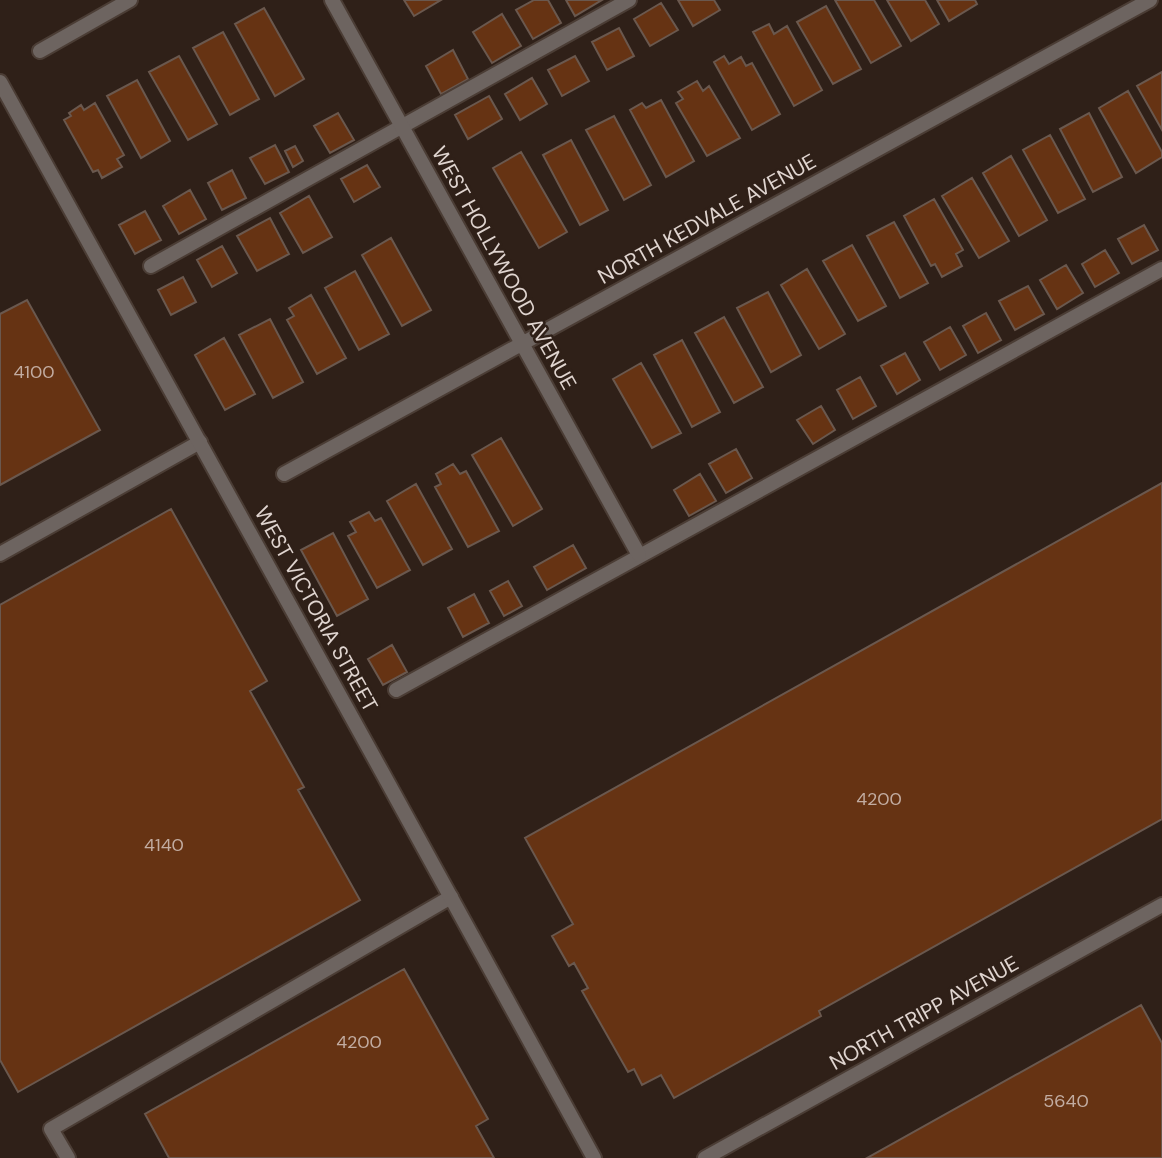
<svg xmlns="http://www.w3.org/2000/svg" width="1162" height="1158" viewBox="0 0 1162 1158" font-family="'DM Sans',sans-serif">
<rect width="100%" height="100%" fill="#2f2018"/>
<path fill="#663313" stroke="#6a584e" stroke-width="2" d="M 404,0 L 441,0 L 414,16 Z
M 534,0 L 548,0 L 561,23 L 533,39 L 516,10 Z
M 566,0 L 602,0 L 575,16 Z
M 678,0 L 714,0 L 720,10 L 693,26 Z
M 835,0 L 874,0 L 901,46 L 871,63 Z
M 887,0 L 925,0 L 939,24 L 911,41 Z
M 937,0 L 975,0 L 977,4 L 949,21 Z
M 661,3 L 678,30 L 650,46 L 634,19 Z
M 826,6 L 861,69 L 833,84 L 797,22 Z
M 264,8 L 304,79 L 275,96 L 235,24 Z
M 502,14 L 521,46 L 492,63 L 473,32 Z
M 769,24 L 774,34 L 787,26 L 822,90 L 794,106 L 753,32 Z
M 619,28 L 634,56 L 607,70 L 592,42 Z
M 223,32 L 259,99 L 230,115 L 193,48 Z
M 453,50 L 468,79 L 441,94 L 426,66 Z
M 179,56 L 217,124 L 188,140 L 149,72 Z
M 575,56 L 589,81 L 562,96 L 548,70 Z
M 724,56 L 729,64 L 741,57 L 746,66 L 752,63 L 780,114 L 752,130 L 714,62 Z
M 1162,72 L 1162,130 L 1137,86 Z
M 532,78 L 547,104 L 520,120 L 505,94 Z
M 137,80 L 170,141 L 141,158 L 107,96 Z
M 697,81 L 703,91 L 709,86 L 740,138 L 707,156 L 676,103 L 683,99 L 678,92 Z
M 1128,91 L 1162,152 L 1162,157 L 1136,173 L 1099,108 Z
M 489,96 L 502,119 L 468,139 L 455,115 Z
M 661,100 L 694,161 L 666,177 L 630,110 L 642,103 L 646,108 Z
M 95,103 L 124,155 L 117,159 L 122,167 L 102,178 L 98,170 L 93,172 L 64,120 L 71,116 L 69,113 L 81,105 L 84,110 Z
M 338,113 L 354,140 L 330,153 L 314,126 Z
M 1089,113 L 1122,177 L 1093,192 L 1060,129 Z
M 614,116 L 651,185 L 624,200 L 586,130 Z
M 1050,135 L 1085,199 L 1058,213 L 1023,150 Z
M 571,140 L 608,210 L 580,225 L 543,155 Z
M 275,145 L 289,172 L 265,184 L 250,158 Z
M 295,146 L 303,161 L 293,167 L 285,151 Z
M 521,152 L 567,232 L 539,248 L 493,168 Z
M 1011,156 L 1047,220 L 1019,236 L 983,173 Z
M 367,165 L 380,187 L 354,202 L 341,179 Z
M 232,170 L 246,198 L 222,210 L 208,183 Z
M 972,178 L 1009,241 L 979,258 L 942,196 Z
M 190,190 L 206,219 L 179,234 L 163,206 Z
M 309,196 L 332,237 L 303,253 L 280,213 Z
M 934,199 L 963,250 L 956,254 L 962,266 L 942,277 L 935,264 L 931,266 L 904,216 Z
M 145,211 L 161,240 L 135,254 L 119,225 Z
M 270,218 L 289,254 L 257,271 L 237,236 Z
M 894,222 L 928,283 L 900,298 L 867,236 Z
M 1144,225 L 1158,250 L 1132,264 L 1118,239 Z
M 391,238 L 431,310 L 402,326 L 362,255 Z
M 852,245 L 886,306 L 858,321 L 823,261 Z
M 222,246 L 237,273 L 212,287 L 197,260 Z
M 1105,250 L 1119,273 L 1095,287 L 1082,264 Z
M 1066,265 L 1083,293 L 1057,309 L 1040,280 Z
M 807,269 L 845,334 L 819,349 L 781,285 Z
M 355,271 L 389,334 L 359,350 L 325,288 Z
M 183,277 L 196,302 L 171,315 L 158,290 Z
M 1028,286 L 1044,314 L 1015,330 L 999,301 Z
M 768,292 L 801,355 L 771,372 L 737,308 Z
M 311,295 L 346,358 L 317,374 L 287,320 L 294,316 L 289,308 Z
M 27,300 L 100,430 L 0,485 L 0,314 Z
M 986,313 L 1001,340 L 978,353 L 963,326 Z
M 724,317 L 763,387 L 734,403 L 695,333 Z
M 270,319 L 303,382 L 273,398 L 239,335 Z
M 950,327 L 966,355 L 940,370 L 924,342 Z
M 224,338 L 255,394 L 225,410 L 195,355 Z
M 682,340 L 720,412 L 692,427 L 654,355 Z
M 905,353 L 920,380 L 897,394 L 881,366 Z
M 641,363 L 681,433 L 652,448 L 613,379 Z
M 860,377 L 876,406 L 853,419 L 837,390 Z
M 821,406 L 835,430 L 813,444 L 797,420 Z
M 501,438 L 542,509 L 513,526 L 472,455 Z
M 736,449 L 752,478 L 726,493 L 709,464 Z
M 453,464 L 460,474 L 466,471 L 499,531 L 468,547 L 435,487 L 441,484 L 436,474 Z
M 700,474 L 716,501 L 689,516 L 674,490 Z
M 1162,483 L 1162,819 L 819,1011 L 821,1016 L 674,1098 L 661,1075 L 642,1085 L 634,1069 L 628,1072 L 582,991 L 588,988 L 574,963 L 569,966 L 552,936 L 573,924 L 525,838 Z
M 416,484 L 452,549 L 423,565 L 387,501 Z
M 171,509 L 267,681 L 250,691 L 304,787 L 298,790 L 360,900 L 18,1092 L 0,1060 L 0,605 Z
M 369,512 L 375,521 L 381,518 L 410,570 L 377,588 L 348,536 L 356,532 L 350,522 Z
M 333,533 L 368,599 L 337,616 L 301,550 Z
M 573,545 L 586,568 L 547,590 L 534,567 Z
M 508,581 L 522,606 L 504,616 L 490,591 Z
M 474,594 L 489,623 L 463,637 L 448,608 Z
M 392,645 L 407,672 L 383,685 L 368,659 Z
M 404,969 L 488,1119 L 476,1126 L 494,1158 L 169,1158 L 145,1114 Z
M 1141,1005 L 1162,1043 L 1162,1158 L 867,1158 Z"/>
<g fill="none" stroke-linecap="round" stroke-linejoin="round">
<defs>
<path id="service" d="M 151,266 L 629,0
M 0,554 L 200,442
M 396,690 L 1162,269
M 68,1158 L 51,1129 L 451,897"/>
<path id="minor" d="M 332,0 L 639,555
M 40,51 L 130,0
M 0,82 L 382,772 L 594,1158
M 284,474 L 1150,0
M 705,1158 L 1162,905"/>
</defs>
<use href="#service" stroke="#4b3d35" stroke-width="18"/>
<use href="#minor" stroke="#4b3d35" stroke-width="18"/>
<use href="#service" stroke="#6d6460" stroke-width="14"/>
<use href="#minor" stroke="#6d6460" stroke-width="14"/>
</g>
<g text-anchor="middle" stroke-width="5" stroke-linejoin="round" paint-order="stroke">
<g font-size="18" fill="#c2aca1">
<text x="34" y="378">4100</text>
<text x="879" y="805">4200</text>
<text x="164" y="851">4140</text>
<text x="359" y="1048">4200</text>
<text x="1066" y="1107">5640</text>
</g>
<g font-size="21" fill="#e0d5d0" stroke="#2f2018">
<text transform="translate(707 219) rotate(-29)" y="7">NORTH KEDVALE AVENUE</text>
<text transform="translate(504 268) rotate(61)" y="7">WEST HOLLYWOOD AVENUE</text>
<text transform="translate(316 609) rotate(61)" y="7">WEST VICTORIA STREET</text>
<text transform="translate(924 1013) rotate(-29)" y="7">NORTH TRIPP AVENUE</text>
</g>
</g>
</svg>
